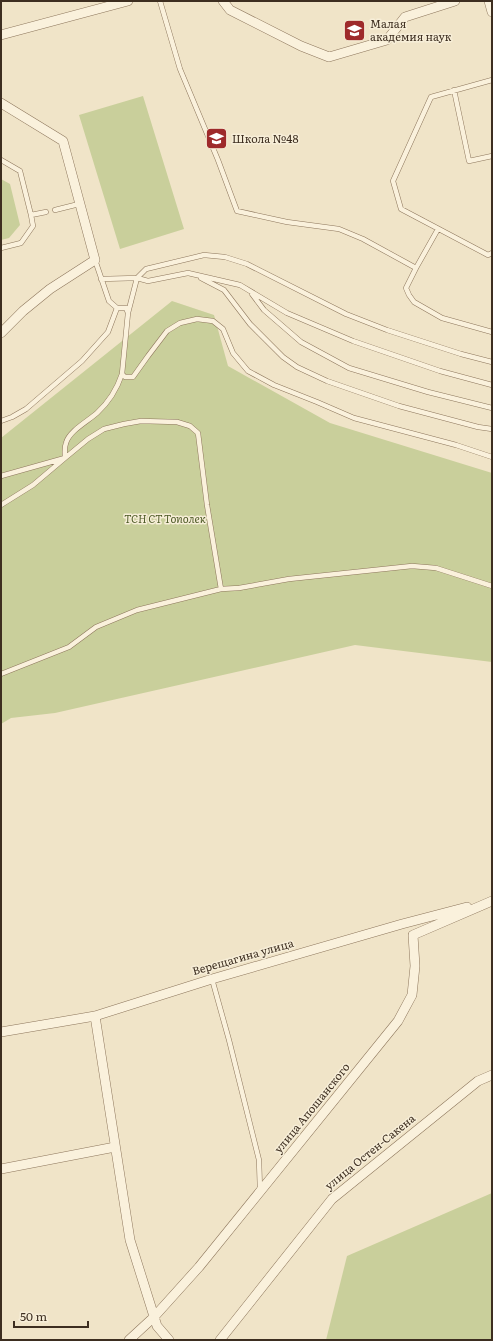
<svg xmlns="http://www.w3.org/2000/svg" width="493" height="1341" viewBox="0 0 493 1341" font-family="Literata,serif">
<rect width="100%" height="100%" fill="#f0e4c8"/>
<path fill="#c9cf9b" d="M 143,96 L 184,229 L 120,249 L 79,115 Z
M 1,179 L 10,184 L 20,225 L 9,238 L 1,240 Z
M 172,301 L 214,315 L 228,366 L 330,423 L 492,473 L 492,662 L 355,645 L 55,713 L 11,718 L 1,724 L 1,438 Z
M 492,1193 L 492,1340 L 326,1340 L 347,1256 Z"/>
<g fill="none" stroke-linecap="round" stroke-linejoin="round">
<defs>
<path id="lane" d="M 160,1 L 180,69 L 218,160 L 237,211 L 287,222 L 339,229 L 363,239 L 416,268 L 406,288 L 409,295 L 414,302 L 442,318 L 492,332
M 492,80 L 431,97 L 393,181 L 401,209 L 488,255 L 492,253
M 454,90 L 469,161 L 492,156
M 1,160 L 20,171 L 31,215
M 55,210 L 79,204
M 1,248 L 21,243 L 33,226 L 31,215 L 46,212
M 416,268 L 438,229
M 201,278 L 224,290 L 250,324 L 283,357 L 297,367 L 327,381 L 399,406 L 478,427 L 492,429
M 101,279 L 137,278 L 148,281 L 188,273 L 240,285 L 287,313 L 353,341 L 440,371 L 492,385
M 252,294 L 264,310 L 301,342 L 349,368 L 428,392 L 492,408
M 128,313 L 137,278 L 146,269 L 204,255 L 225,257 L 247,264 L 346,314 L 387,330 L 461,354 L 492,362
M 122,374 L 125,377 L 133,377 L 148,356 L 167,331 L 180,323 L 197,319 L 213,321 L 223,329 L 233,353 L 248,371 L 274,385 L 317,402 L 354,418 L 456,445 L 492,457
M 1,421 L 12,417 L 26,409 L 82,361 L 108,332 L 117,308
M 1,476 L 65,458 L 88,439 L 104,429 L 124,424 L 141,421 L 177,422 L 190,426 L 198,433 L 207,505 L 221,589 L 239,588 L 289,579 L 412,566 L 436,568 L 492,586
M 1,505 L 33,485 L 65,458 C 65,453 64,448 66,443 C 69,431 88,421 97,413 C 109,402 117,389 122,374 L 128,313 L 126,308 L 117,308 L 109,301 L 95,260
M 1,674 L 69,647 L 96,627 L 137,610 L 221,589
M 212,979 L 229,1040 L 259,1160 L 260,1190"/>
<path id="street" d="M 223,1 L 230,10 L 301,46 L 329,57 L 387,40 L 405,17 L 455,1
M 489,1 L 492,12
M 1,35 L 128,1
M 1,103 L 63,141 L 95,260 L 50,289 L 23,311 L 1,333
M 95,1016 L 130,1240 L 157,1326 L 169,1340
M 1,1032 L 95,1016 L 212,979 L 402,924 L 467,907
M 1,1169 L 115,1147
M 129,1340 L 154,1317 L 199,1267 L 398,1021 L 412,995 L 415,966 L 413,935 L 492,901
M 220,1340 L 332,1199 L 478,1081 L 492,1075"/>
</defs>
<use href="#lane" stroke="#8d765c" stroke-width="5.5"/>
<use href="#street" stroke="#8d765c" stroke-width="10"/>
<use href="#lane" stroke="#faf1dc" stroke-width="4.5"/>
<use href="#street" stroke="#faf1dc" stroke-width="9"/>
</g>
<defs>
<symbol id="school-square" viewBox="-11 -11 22 22"><rect x="-9" y="-9" width="18" height="18" rx="4" fill="#9e2a2b" stroke="#f7eed8"/><path d="M0-5L7-2L0 1L-7-2ZM-4 1L0 2.5L4 1V4Q0 6-4 4Z" fill="#fff"/></symbol>
</defs>
<g fill-rule="evenodd">
<use href="#school-square" x="342" y="18" width="25" height="25"/>
<use href="#school-square" x="204" y="126" width="25" height="25"/>
</g>
<g text-anchor="middle" stroke-width="3" stroke-linejoin="round" paint-order="stroke">
<g font-size="11" fill="#3d2e20" stroke="#f7eed8" text-anchor="start">
<text x="370" y="28">Малая<tspan x="370" dy="13">академия наук</tspan></text>
<text x="232" y="143">Школа №48</text>
</g>
<g font-size="11" font-style="italic" fill="#4d5a26" stroke="#f7eed8">
<text x="165" y="523">ТСН СТ Тополек</text>
</g>
<g font-size="11" fill="#3d2e20" stroke="#f7eed8">
<text transform="translate(243 957) rotate(-16)" y="4">Верещагина улица</text>
<text transform="translate(312 1108) rotate(-51)" y="4">улица Апошанского</text>
<text transform="translate(370 1152) rotate(-39)" y="4">улица Остен-Сакена</text>
</g>
</g>
<rect width="493" height="1341" fill="none" stroke="#3d2e20" stroke-width="4"/>
<path d="M14 1321v6h74v-6" fill="none" stroke="#3d2e20" stroke-width="2"/>
<text x="20" y="1321" font-size="12" fill="#3d2e20" stroke="#f7eed8" stroke-width="3" paint-order="stroke">50 m</text>
</svg>
